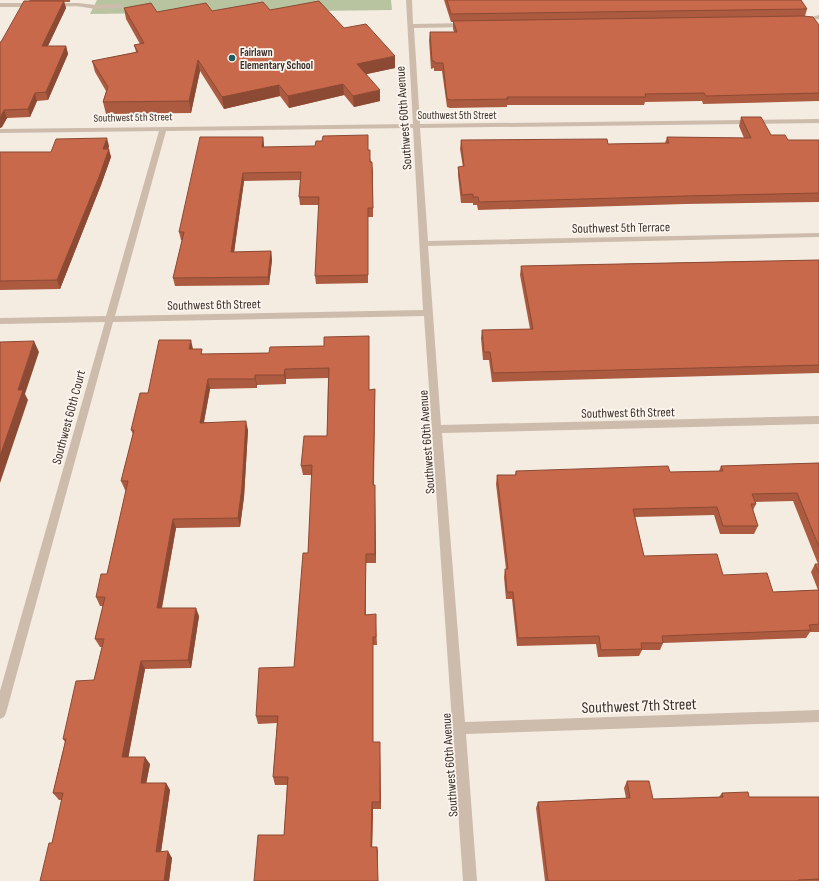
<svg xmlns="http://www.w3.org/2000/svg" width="819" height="881" viewBox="0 0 819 881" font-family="'Sofia Sans Condensed',sans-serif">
<rect width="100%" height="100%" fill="#f4ebe1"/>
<path fill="#b8c4a0" d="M 97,0 L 391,0 L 392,10 L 90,14 Z"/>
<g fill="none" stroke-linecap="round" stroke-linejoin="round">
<path fill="#cdbbac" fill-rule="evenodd" d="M 78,3 L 96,5 L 120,4 L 123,6 L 120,8 L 96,9 L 76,6 L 75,5 Z"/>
<path fill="#cdbbac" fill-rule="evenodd" d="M 406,0 L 412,0 L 413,24 L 466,23 L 469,25 L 466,27 L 414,28 L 420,124 L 819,119 L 819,123 L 420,128 L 428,241 L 819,233 L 819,237 L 428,246 L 441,425 L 819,416 L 819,424 L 442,433 L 465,722 L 819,710 L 819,722 L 466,734 L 477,881 L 463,881 L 424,316 L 113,322 L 6,713 L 4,717 L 0,719 L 0,691 L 105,322 L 0,324 L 0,318 L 106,316 L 159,131 L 0,133 L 0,129 L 413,124 ZM 413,128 L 423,310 L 115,316 L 166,131 Z
M 0,3 L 34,3 L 37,5 L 34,7 L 0,7 Z
M 78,3 L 81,5 L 80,6 L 52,7 L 49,5 L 52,3 Z
M 819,15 L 819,19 L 801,22 L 798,20 Z"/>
</g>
<path fill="#ac5a40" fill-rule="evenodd" d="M 29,0 L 70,0 L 70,2 L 64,2 L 66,8 L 48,46 L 66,46 L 68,54 L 48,100 L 37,101 L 30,117 L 7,118 L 2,127 L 0,128 L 0,42 L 1,42 L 30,1 Z
M 444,0 L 801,0 L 807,9 L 805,16 L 819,25 L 819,101 L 703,104 L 702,101 L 645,102 L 644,105 L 507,105 L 507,107 L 450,108 L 447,107 L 442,71 L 434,71 L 434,68 L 431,69 L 429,40 L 430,32 L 454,32 L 453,29 L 453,22 L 451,22 Z
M 124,8 L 157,12 L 270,10 L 344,28 L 395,68 L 366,74 L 380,101 L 354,107 L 344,95 L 289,108 L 280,96 L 224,109 L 200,71 L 191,113 L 106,114 L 103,102 L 106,91 L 95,72 L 92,61 L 136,52 L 134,45 L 140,44 L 126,19 Z
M 741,117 L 771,135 L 788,140 L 819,140 L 819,202 L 685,204 L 478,210 L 477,205 L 473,205 L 473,203 L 461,203 L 458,175 L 458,167 L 463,167 L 460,149 L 461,140 L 608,144 L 665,143 L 667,137 L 744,138 L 739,126 Z
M 263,137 L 264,147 L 368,150 L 373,170 L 373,217 L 368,217 L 368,283 L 316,284 L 315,276 L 319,205 L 300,205 L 299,197 L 301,180 L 244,181 L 234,252 L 271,251 L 272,260 L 269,285 L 175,286 L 173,278 L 182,240 L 181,240 L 179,232 Z
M 109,146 L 108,149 L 111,157 L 101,185 L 60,289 L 0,290 L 0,152 L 51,152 Z
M 819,260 L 819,373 L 492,382 L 489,360 L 483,360 L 481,338 L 482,330 L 530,329 L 520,275 L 521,266 Z
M 369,336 L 369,390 L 375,389 L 375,399 L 374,485 L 375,494 L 376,563 L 366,563 L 366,615 L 376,623 L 377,645 L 373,645 L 373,742 L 380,750 L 381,809 L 373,809 L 372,847 L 377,847 L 378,853 L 284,835 L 287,785 L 275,785 L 273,777 L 277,723 L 258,724 L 256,716 L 294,667 L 308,553 L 312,475 L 303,475 L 301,466 L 327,436 L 328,378 L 286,379 L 286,384 L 257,385 L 257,388 L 210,389 L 204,422 L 248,430 L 244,497 L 240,527 L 176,528 L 162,608 L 199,616 L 191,668 L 145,669 L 128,757 L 150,764 L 146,783 L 166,783 L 170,790 L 161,852 L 172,858 L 169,881 L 40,881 L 52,843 L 62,800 L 59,800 L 53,793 L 65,742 L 63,739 L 94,680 L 102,647 L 100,647 L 95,639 L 103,606 L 100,606 L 96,597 L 107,574 L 126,490 L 125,490 L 121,481 L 133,434 L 131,430 L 148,393 L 193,349 L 203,354 L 269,353 L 324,346 Z
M 819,463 L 819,632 L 810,632 L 806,638 L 663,643 L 660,650 L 642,650 L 639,656 L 598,657 L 596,644 L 517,646 L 512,599 L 506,599 L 504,577 L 505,569 L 506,569 L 496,484 L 497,475 L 515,475 L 516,471 L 670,472 L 719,471 L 721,466 ZM 793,501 L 818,564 L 815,564 L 811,572 L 818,590 L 773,592 L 723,575 L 644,556 L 635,517 L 714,515 L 720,534 L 754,534 L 758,526 L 753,510 L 756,504 L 755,502 Z
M 627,781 L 653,799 L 719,797 L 722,793 L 749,797 L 819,797 L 819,881 L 545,881 L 536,808 L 538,802 L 626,798 L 624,788 Z"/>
<path fill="#8c4a34" d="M 64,1 L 66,8 L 44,54 L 42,46 Z
M 66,46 L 68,54 L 48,100 L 46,92 Z
M 395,56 L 395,68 L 358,76 L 357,64 Z
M 198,60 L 200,71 L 191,113 L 189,101 Z
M 343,84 L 344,95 L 289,108 L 288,96 Z
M 279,85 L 280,96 L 224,109 L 222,97 Z
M 380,90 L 380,101 L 354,107 L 353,96 Z
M 35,93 L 37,101 L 30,117 L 28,109 Z
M 4,110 L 7,118 L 2,127 L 0,128 L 0,118 Z
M 263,137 L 264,145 L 263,155 L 262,147 Z
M 107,138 L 109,146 L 106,157 L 103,149 Z
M 109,149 L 111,157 L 101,185 L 60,289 L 57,280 Z
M 243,173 L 244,181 L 233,260 L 231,252 Z
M 271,251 L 272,260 L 269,285 L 268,277 Z
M 191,340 L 193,349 L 189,349 Z
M 34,341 L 39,352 L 25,394 L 28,400 L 0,483 L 0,456 L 18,390 Z
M 285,369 L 286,379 L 286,384 L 284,375 Z
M 255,375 L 257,385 L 257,388 L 255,379 Z
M 208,379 L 210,389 L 202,432 L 200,423 Z
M 375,389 L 375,399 L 373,494 L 373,485 Z
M 246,421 L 248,430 L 244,497 L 240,527 L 238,518 Z
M 375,485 L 375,494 L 376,563 L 375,554 Z
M 173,519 L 176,528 L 160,617 L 157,608 Z
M 196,608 L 199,616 L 191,668 L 188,660 Z
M 141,661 L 145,669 L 127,765 L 122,757 Z
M 380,742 L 380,750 L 381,809 L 380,802 Z
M 145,757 L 150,764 L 145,790 L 141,783 Z
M 166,783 L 170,790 L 160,858 L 156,852 Z
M 372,802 L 373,809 L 372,853 L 371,847 Z
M 377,847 L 378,853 L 378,881 Z
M 168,851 L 172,858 L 169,881 L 164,881 Z"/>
<path fill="#c8694b" stroke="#8c4a34" d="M 447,0 L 801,0 L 807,9 L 451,14 Z
M 24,1 L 64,1 L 42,46 L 66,46 L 46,92 L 35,93 L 28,109 L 4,110 L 0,118 L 0,42 L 1,42 Z
M 319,1 L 344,28 L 366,24 L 395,56 L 357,64 L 380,90 L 353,96 L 343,84 L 288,96 L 279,85 L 222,97 L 198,60 L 189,101 L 103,102 L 108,87 L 92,61 L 138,52 L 134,45 L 144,43 L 124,8 L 151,3 L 157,12 L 206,3 L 212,11 L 263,2 L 270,10 Z
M 803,16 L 813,17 L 819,25 L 819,93 L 706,96 L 704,93 L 645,94 L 646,97 L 507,97 L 508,99 L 450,100 L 447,99 L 443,63 L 435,63 L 434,61 L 432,61 L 430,32 L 457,32 L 453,21 Z
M 741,117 L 761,117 L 771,135 L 785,135 L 788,140 L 819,140 L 819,193 L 687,196 L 479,202 L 478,197 L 473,197 L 473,194 L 462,195 L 458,167 L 464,166 L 461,140 L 607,139 L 608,144 L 669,143 L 667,137 L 751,138 Z
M 368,135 L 368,150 L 370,150 L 370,162 L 372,162 L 373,208 L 368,208 L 368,275 L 315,276 L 319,197 L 299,197 L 301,172 L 243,173 L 231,252 L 271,251 L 268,277 L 173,278 L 184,232 L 179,232 L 200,137 L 263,137 L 262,147 L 315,146 L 316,141 L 322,141 L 323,136 Z
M 107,138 L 103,149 L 109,149 L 99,177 L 57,280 L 0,281 L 0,152 L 51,152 L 56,139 Z
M 819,260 L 819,365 L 493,373 L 490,352 L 484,352 L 482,330 L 533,329 L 521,266 Z
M 369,336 L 369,390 L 375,389 L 373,485 L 375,485 L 375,554 L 366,554 L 365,615 L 376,614 L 376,637 L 373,637 L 373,742 L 380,742 L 380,802 L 372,802 L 371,847 L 377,847 L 378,881 L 254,881 L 258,835 L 284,835 L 288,777 L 273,777 L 278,716 L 256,716 L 259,668 L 294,667 L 303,553 L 308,553 L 312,465 L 301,466 L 304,436 L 327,436 L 329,368 L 285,369 L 284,375 L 255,375 L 255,379 L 208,379 L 200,423 L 246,421 L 242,487 L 238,518 L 173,519 L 157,608 L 196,608 L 188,660 L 141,661 L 122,757 L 145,757 L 141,783 L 166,783 L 156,852 L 168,851 L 164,881 L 40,881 L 49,843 L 52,843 L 63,793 L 53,793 L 66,739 L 63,739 L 76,681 L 94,680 L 104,639 L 95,639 L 105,597 L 96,597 L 101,574 L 107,574 L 128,481 L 121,481 L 134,430 L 131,430 L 140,393 L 148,393 L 159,340 L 191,340 L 189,349 L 202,349 L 201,354 L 269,353 L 270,347 L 324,346 L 324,337 Z
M 34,341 L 18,390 L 23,390 L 0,456 L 0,342 Z
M 819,463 L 819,547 L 797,493 L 752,494 L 756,504 L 751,504 L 758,526 L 723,526 L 717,507 L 633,509 L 644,556 L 717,554 L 723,575 L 767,573 L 773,592 L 819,590 L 819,624 L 809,625 L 811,630 L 662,636 L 663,643 L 641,643 L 642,649 L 601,650 L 599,636 L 518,638 L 513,592 L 507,592 L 505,569 L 508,569 L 497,475 L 516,475 L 516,471 L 668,466 L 670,472 L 723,471 L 721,466 Z
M 815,564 L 819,564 L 819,573 Z
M 627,781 L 649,781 L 653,799 L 723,797 L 722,793 L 748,792 L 749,797 L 819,797 L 819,879 L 798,880 L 798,881 L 548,881 L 538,802 L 630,798 Z"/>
<circle fill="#1f5a5e" stroke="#fbf5ee" stroke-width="1.5" cx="232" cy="58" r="4"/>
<g text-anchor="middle" stroke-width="3.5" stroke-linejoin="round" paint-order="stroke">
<g font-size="11" font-weight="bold" fill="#3b302b" stroke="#fbf5ee" text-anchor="start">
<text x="240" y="56">Fairlawn<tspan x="240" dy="13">Elementary School</tspan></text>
</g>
<g font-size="11" fill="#3b302b" stroke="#fbf5ee">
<text x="457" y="119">Southwest 5th Street</text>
<text transform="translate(133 117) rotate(-1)" y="4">Southwest 5th Street</text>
</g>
<g font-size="13" fill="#3b302b" stroke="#fbf5ee">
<text transform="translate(403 118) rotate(-94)" y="5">Southwest 60th Avenue</text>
<text transform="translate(621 227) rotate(-1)" y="5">Southwest 5th Terrace</text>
<text transform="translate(214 304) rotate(-1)" y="5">Southwest 6th Street</text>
<text transform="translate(628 412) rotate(-1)" y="5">Southwest 6th Street</text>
<text transform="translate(68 417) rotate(-75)" y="5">Southwest 60th Court</text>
<text transform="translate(426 442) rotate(-94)" y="5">Southwest 60th Avenue</text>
<text transform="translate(449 765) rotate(-94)" y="5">Southwest 60th Avenue</text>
</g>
<g font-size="16" fill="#3b302b" stroke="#fbf5ee">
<text transform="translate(639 705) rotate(-2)" y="6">Southwest 7th Street</text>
</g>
</g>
</svg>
